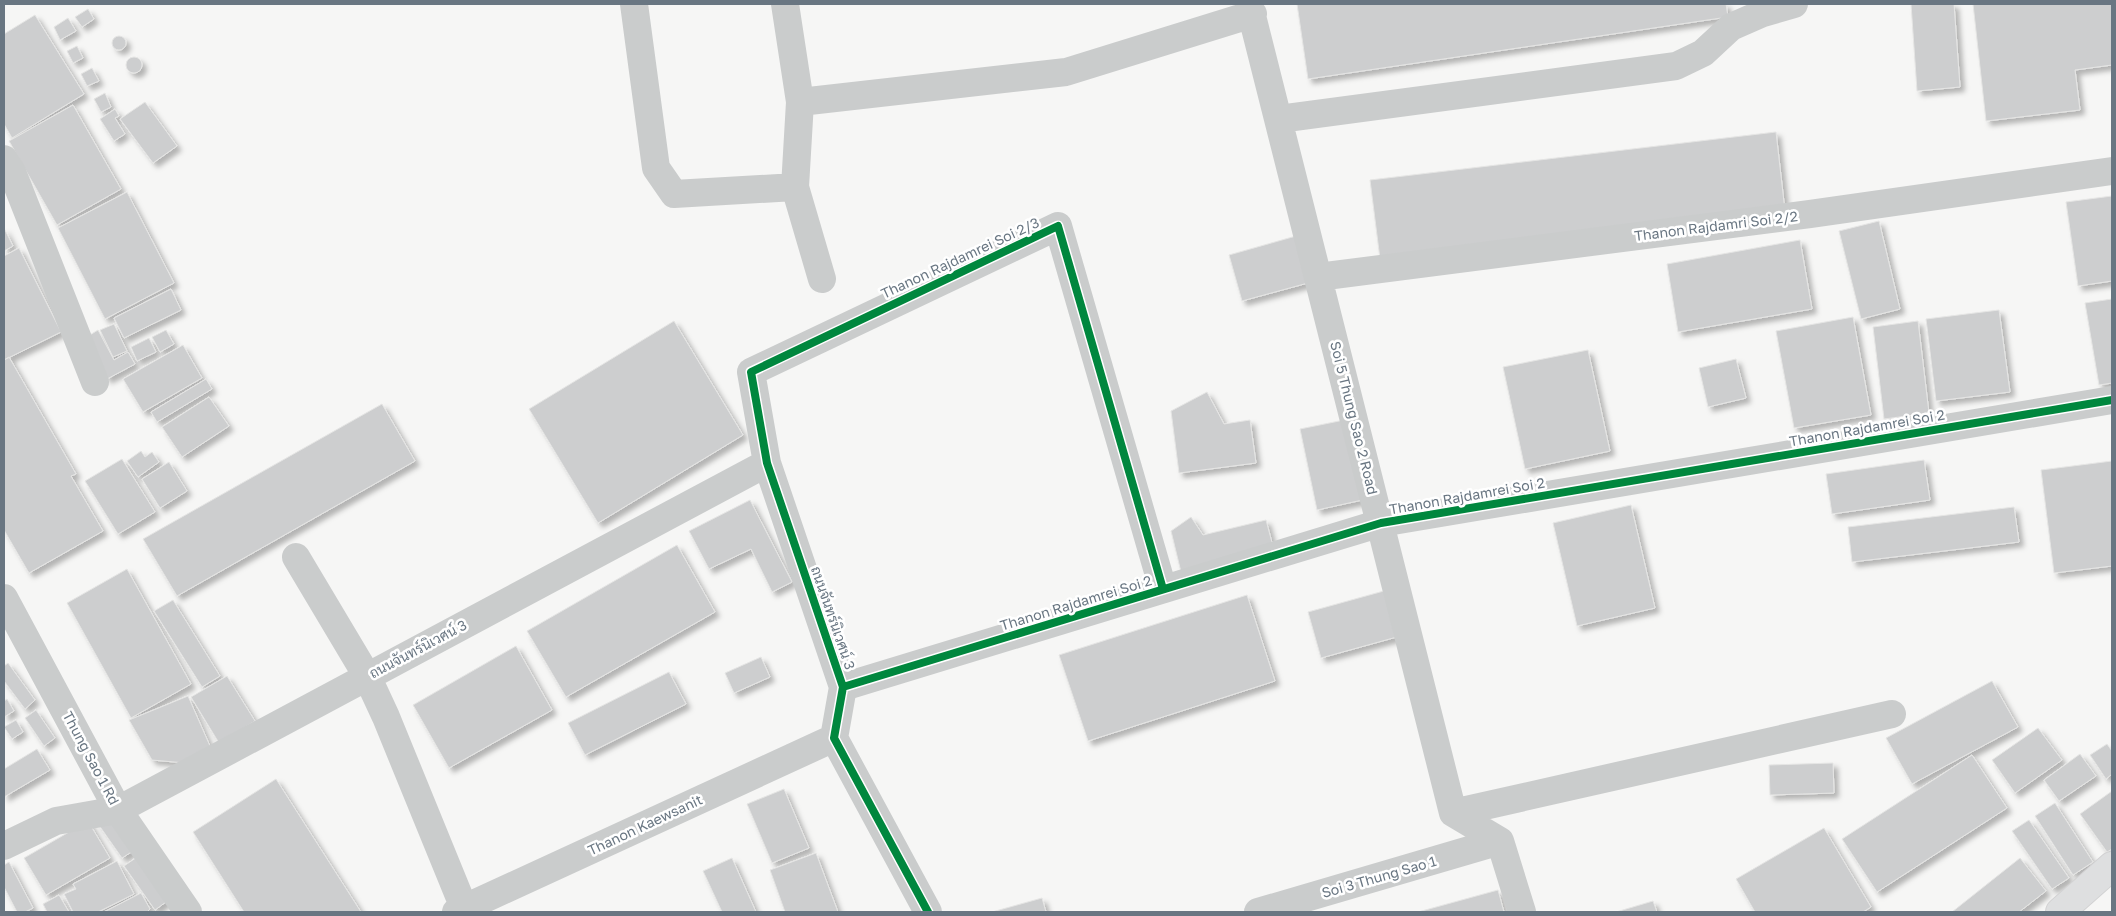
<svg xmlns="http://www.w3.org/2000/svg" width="2116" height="916" viewBox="0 0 2116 916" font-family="'Golos Text',Sarabun,sans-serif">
<defs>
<filter id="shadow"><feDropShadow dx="4.5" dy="4.5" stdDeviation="2.5" flood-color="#0004"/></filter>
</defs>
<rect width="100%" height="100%" fill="#f6f6f5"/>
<path fill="#cdcecf" stroke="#e5e5e4" filter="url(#shadow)" d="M 1297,4 L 1726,4 L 1728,17 L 1308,79 Z
M 1911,4 L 1954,4 L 1960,87 L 1917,91 Z
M 1973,4 L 2112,4 L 2112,65 L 2075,70 L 2080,110 L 1986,121 Z
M 88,9 L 94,19 L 82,27 L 75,17 Z
M 35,15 L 84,94 L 12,138 L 4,124 L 4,34 Z
M 68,18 L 76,31 L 60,40 L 54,27 Z
M112 43a7 7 0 1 1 14 0a7 7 0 1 1-14 0Z
M 77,46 L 83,58 L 73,63 L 67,51 Z
M126 65a8 8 0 1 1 16 0a8 8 0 1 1-16 0Z
M 92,68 L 99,81 L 87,86 L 81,74 Z
M 105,93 L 111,107 L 101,112 L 94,99 Z
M 145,102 L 177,146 L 153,163 L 120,119 Z
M 73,105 L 121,189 L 57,225 L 9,141 Z
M 115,109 L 119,116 L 115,118 L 125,134 L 114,141 L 100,119 Z
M 1776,132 L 1785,211 L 1380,259 L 1370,180 Z
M 127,192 L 174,283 L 105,319 L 58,228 Z
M 2112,196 L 2112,281 L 2078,286 L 2066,202 Z
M 1879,221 L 1900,309 L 1861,319 L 1839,231 Z
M 4,228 L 13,246 L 4,251 Z
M 1296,236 L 1308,283 L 1242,301 L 1229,255 Z
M 1800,240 L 1812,309 L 1678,332 L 1667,264 Z
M 19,248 L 61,332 L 4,360 L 4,256 Z
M 171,289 L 181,310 L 124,338 L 114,318 Z
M 2112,299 L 2112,383 L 2099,385 L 2085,303 Z
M 1999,310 L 2010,392 L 1936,401 L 1926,319 Z
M 1853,317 L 1871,415 L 1794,428 L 1776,331 Z
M 674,321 L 743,435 L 598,523 L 529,409 Z
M 1918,321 L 1929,413 L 1884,419 L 1873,327 Z
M 114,324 L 127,351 L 113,357 L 100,330 Z
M 98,330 L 114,360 L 128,352 L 135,364 L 107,379 L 85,338 Z
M 166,330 L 174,344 L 160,352 L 152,337 Z
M 149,338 L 156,352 L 137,361 L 131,347 Z
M 183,345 L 202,378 L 143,412 L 123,379 Z
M 1588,350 L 1610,451 L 1525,469 L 1503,367 Z
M 9,357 L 76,474 L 71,476 L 103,531 L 29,573 L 4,530 L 4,360 Z
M 1736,359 L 1746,398 L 1708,407 L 1699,368 Z
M 206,379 L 212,389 L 157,422 L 151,412 Z
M 1207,392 L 1224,424 L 1250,420 L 1256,463 L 1179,473 L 1171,411 Z
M 209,397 L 229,426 L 182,457 L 162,427 Z
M 382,404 L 415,461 L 177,596 L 143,539 Z
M 1349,419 L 1367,499 L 1317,510 L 1300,429 Z
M 141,451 L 145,457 L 152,452 L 159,462 L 138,477 L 127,461 Z
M 122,459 L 155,512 L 118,534 L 85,481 Z
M 1924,460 L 1930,500 L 1832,514 L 1826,474 Z
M 2112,461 L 2112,566 L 2054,573 L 2041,470 Z
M 169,462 L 187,491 L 160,508 L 142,479 Z
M 750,500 L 792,582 L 772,592 L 751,549 L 709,569 L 689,531 Z
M 1631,505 L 1655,608 L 1577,626 L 1553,523 Z
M 2014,507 L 2019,542 L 1852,562 L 1848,527 Z
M 1191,517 L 1203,535 L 1266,520 L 1274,550 L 1181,572 L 1171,531 Z
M 677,545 L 715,612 L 566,697 L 527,631 Z
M 127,569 L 191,684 L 131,718 L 67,603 Z
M 1391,589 L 1404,635 L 1321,658 L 1308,612 Z
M 1247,595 L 1275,681 L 1088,741 L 1059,655 Z
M 173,600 L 220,676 L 202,687 L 154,611 Z
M 516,646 L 552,710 L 449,768 L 413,705 Z
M 761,657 L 770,677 L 734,693 L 725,673 Z
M 8,663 L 35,700 L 25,709 L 4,681 L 4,666 Z
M 669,672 L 686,704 L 585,755 L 568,723 Z
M 227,676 L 255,721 L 219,743 L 191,697 Z
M 1992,681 L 2018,727 L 1912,784 L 1886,738 Z
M 188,696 L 210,746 L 186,763 L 152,760 L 129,720 Z
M 7,699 L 14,711 L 4,717 L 4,701 Z
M 36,710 L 55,738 L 44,746 L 25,718 Z
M 16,720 L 23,732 L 12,739 L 4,727 Z
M 2038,728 L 2062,760 L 2015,793 L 1992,760 Z
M 2107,744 L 2112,751 L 2112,774 L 2106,779 L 2090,755 Z
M 37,749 L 50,770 L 4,797 L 4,769 Z
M 2080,754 L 2096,776 L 2059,801 L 2044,780 Z
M 1972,755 L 2007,808 L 1877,892 L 1842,839 Z
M 1833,763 L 1834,793 L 1770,795 L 1769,765 Z
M 276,779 L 361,912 L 244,912 L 193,832 Z
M 784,789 L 809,848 L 772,863 L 747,804 Z
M 2112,791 L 2112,849 L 2107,852 L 2080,814 Z
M 2055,803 L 2093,862 L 2073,875 L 2035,816 Z
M 108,814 L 133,851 L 122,858 L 96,821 Z
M 2029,820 L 2069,878 L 2052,889 L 2012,831 Z
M 88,821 L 110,858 L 46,895 L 24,858 Z
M 1824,828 L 1871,907 L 1863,912 L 1755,912 L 1736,879 Z
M 816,853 L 838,912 L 785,912 L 770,870 Z
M 140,855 L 170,899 L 155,910 L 124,866 Z
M 732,858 L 756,912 L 722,912 L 703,871 Z
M 2020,858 L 2046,891 L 2019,912 L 1952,912 Z
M 117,861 L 134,894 L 98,912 L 73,912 L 64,894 L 76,889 L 73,884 Z
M 9,862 L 33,908 L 25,912 L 17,912 L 4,887 L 4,865 Z
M 1498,890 L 1504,912 L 1418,912 Z
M 141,893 L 150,909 L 147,912 L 104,912 Z
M 59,895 L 69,912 L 47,912 L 43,904 Z
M 1042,898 L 1046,912 L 992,912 Z
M 1653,901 L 1657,912 L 1616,912 Z"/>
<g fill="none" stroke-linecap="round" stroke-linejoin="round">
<defs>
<path id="secondary" d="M 2060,912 L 2112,866"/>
</defs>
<use href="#secondary" stroke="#d2d2d3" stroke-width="30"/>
<path stroke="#cacccc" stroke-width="28" d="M 634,4 L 656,168 L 674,194 L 795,187
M 785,4 L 800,102 L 1066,72 L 1253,14
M 1249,4 L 1453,813 L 1500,841 L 1522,912
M 800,102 L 795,187 L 822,279
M 1279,119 L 1676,66 L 1703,53 L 1731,27 L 1763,13 L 1794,4
M 4,159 L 12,172 L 95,382
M 1318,277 L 1810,214 L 2112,171
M 296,557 L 367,676 L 386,717 L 464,908
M 4,598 L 118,810 L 188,912
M 843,687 L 1381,523 L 2112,400
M 1453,813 L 1892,714
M 4,846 L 56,821 L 118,810 L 767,463
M 456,912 L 834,738
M 928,912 L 834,738 L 843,687 L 767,463 L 751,372 L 1058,226 L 1163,589
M 1258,912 L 1500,841"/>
<use href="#secondary" stroke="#dedfe0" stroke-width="28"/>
<defs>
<path id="cycleway" d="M 843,687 L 1381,523 L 2112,400
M 928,912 L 834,738 L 843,687 L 767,463 L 751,372 L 1058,226 L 1163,589"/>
</defs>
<use href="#cycleway" stroke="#fff" stroke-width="11"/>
<use href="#cycleway" stroke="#00873e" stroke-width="8"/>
</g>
<g text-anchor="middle" stroke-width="5" stroke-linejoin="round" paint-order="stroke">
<g font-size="14" fill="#697682" stroke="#fff">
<text transform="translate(1716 226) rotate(-7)" y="5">Thanon Rajdamri Soi 2/2</text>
<text transform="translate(960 258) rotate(-25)" y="5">Thanon Rajdamrei Soi 2/3</text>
<text transform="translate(1354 418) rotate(76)" y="5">Soi 5 Thung Sao 2 Road</text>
<text transform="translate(1867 428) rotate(-10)" y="5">Thanon Rajdamrei Soi 2</text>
<text transform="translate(1467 496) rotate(-10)" y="5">Thanon Rajdamrei Soi 2</text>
<text transform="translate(1076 603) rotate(-17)" y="5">Thanon Rajdamrei Soi 2</text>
<text transform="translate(833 618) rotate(71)" y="5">ถนนจันทร์นิเวศน์ 3</text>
<text transform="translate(418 649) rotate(-28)" y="5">ถนนจันทร์นิเวศน์ 3</text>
<text transform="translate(91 758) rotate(62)" y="5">Thung Sao 1 Rd</text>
<text transform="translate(645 825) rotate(-25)" y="5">Thanon Kaewsanit</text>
<text transform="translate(1379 877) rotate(-16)" y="5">Soi 3 Thung Sao 1</text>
</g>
</g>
<rect width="2116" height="916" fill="none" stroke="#697682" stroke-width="10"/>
</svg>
